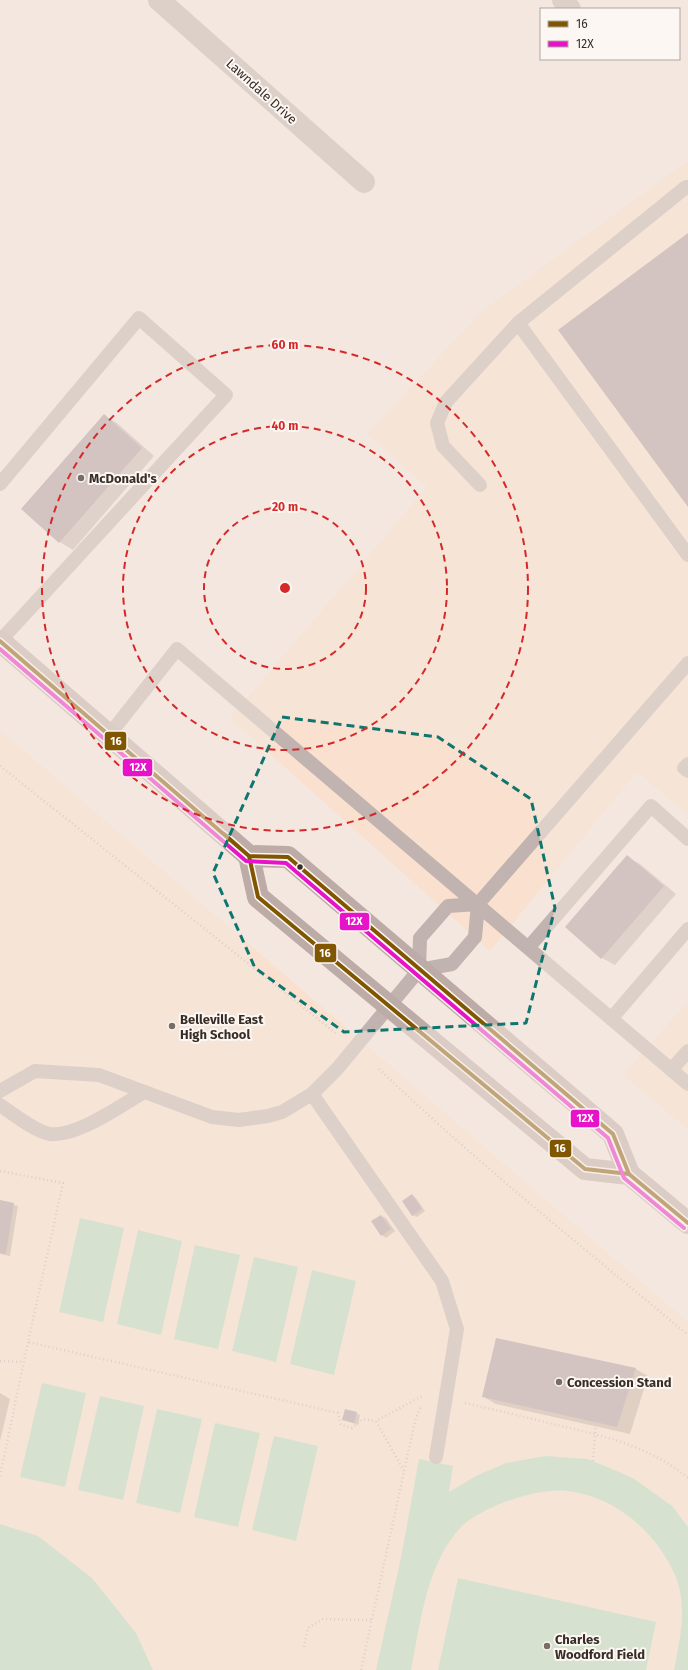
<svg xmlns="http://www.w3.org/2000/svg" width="688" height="1670" viewBox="0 0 688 1670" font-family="'Fira Sans',sans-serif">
<rect width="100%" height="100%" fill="#f4e7df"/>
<path fill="#f9e0cf" d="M 686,162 L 688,162 L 688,815 L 637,772 L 490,951 L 230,718 L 427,487 L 367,434 L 482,311 Z
M 0,730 L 688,1322 L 688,1670 L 0,1670 Z
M 688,1001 L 688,1130 L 623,1075 Z"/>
<path fill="#b4dabd" d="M 80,1218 L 124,1228 L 103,1322 L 59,1312 Z
M 138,1230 L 182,1241 L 161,1335 L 117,1324 Z
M 195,1245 L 240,1255 L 218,1349 L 174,1339 Z
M 254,1257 L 298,1267 L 276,1362 L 232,1351 Z
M 312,1270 L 356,1281 L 334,1375 L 290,1364 Z
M 42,1383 L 86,1393 L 65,1487 L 20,1477 Z
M 100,1396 L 144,1406 L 123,1500 L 78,1490 Z
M 157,1409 L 202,1419 L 180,1513 L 136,1503 Z
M 215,1423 L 260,1433 L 238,1527 L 194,1517 Z
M 274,1436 L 318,1446 L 296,1541 L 252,1530 Z
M 545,1456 L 588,1459 L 633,1478 L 672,1506 L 688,1527 L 688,1670 L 674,1670 C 680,1639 688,1605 675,1575 C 656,1532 616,1497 568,1491 C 549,1489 529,1494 511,1500 C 496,1505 473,1515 461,1527 C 426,1565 421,1621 411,1670 L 376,1670 L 401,1558 L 419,1459 L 453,1466 L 449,1492 L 476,1476 L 506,1463 Z
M 0,1524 L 38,1536 L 92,1578 L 136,1633 L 153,1670 L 0,1670 Z
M 458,1578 L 656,1622 L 646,1670 L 438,1670 Z"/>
<path fill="#0003" d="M 104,416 L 117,423 L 154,456 L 73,550 L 60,542 L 22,508 Z
M 627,857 L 640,864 L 676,894 L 615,965 L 602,958 Z
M 412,1195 L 416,1198 L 425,1211 L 417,1217 L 412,1215 Z
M 0,1201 L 18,1206 L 10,1256 L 0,1254 Z
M 381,1216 L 386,1218 L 395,1231 L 386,1238 L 382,1235 Z
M 636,1369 L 648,1376 L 630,1434 L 496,1404 L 484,1397 Z
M 0,1393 L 10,1399 L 0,1441 Z
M 356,1413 L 360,1415 L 358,1425 L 344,1420 Z"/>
<path fill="#ac999e" d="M 688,233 L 688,507 L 558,330 Z
M 104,414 L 142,448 L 59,543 L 21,509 Z
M 627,855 L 664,886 L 601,959 L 565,927 Z
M 412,1194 L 422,1209 L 412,1216 L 402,1201 Z
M 0,1200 L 14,1203 L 6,1254 L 0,1253 Z
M 381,1215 L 391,1229 L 381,1236 L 371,1221 Z
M 496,1338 L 636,1368 L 617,1427 L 482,1397 Z
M 345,1409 L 357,1412 L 354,1423 L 342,1420 Z"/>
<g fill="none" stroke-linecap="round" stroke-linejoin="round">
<path stroke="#c0b5b1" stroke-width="2.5" stroke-dasharray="1 3" stroke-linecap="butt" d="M 0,766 L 338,1035
M 379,1069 C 477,1163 584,1248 688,1335
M 0,1171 L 63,1183 L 28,1342 L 338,1413 L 341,1425 L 352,1428 L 363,1419 L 376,1421
M 0,1361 L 24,1362
M 465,1403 C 496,1410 526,1417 557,1425 C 603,1436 650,1446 688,1478
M 593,1461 L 596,1423
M 404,1471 L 376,1421 L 424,1395
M 0,1476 L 28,1342
M 304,1647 L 308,1628 L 323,1619 L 372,1620
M 361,1670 L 415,1421 L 421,1406"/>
<path stroke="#c1b3b0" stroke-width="14" d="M 688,187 L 686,187 L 518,323 L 688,555
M 0,484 L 139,318 L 226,395 L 0,641
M 480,485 L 443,446 L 437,423 L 446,402 L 518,323
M 109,735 L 177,649 L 688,1084
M 688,764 L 684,768 L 688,771
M 528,948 L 651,806 L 688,839
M 419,970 L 452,964 L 475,937 L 478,904 L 688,663
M 611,1019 L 688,929
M 671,1070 L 688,1051
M 0,1091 L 35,1071 L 99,1075 L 212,1117 L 239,1120 L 268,1116 L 282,1112 L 312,1094 L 337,1069 L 419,970 L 420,938 L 448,906 L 478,904
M 312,1094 L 442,1281 L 457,1329 L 436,1457
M 0,1105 C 12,1113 36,1132 50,1134 C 77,1137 120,1106 144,1092"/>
<path stroke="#c1b3b0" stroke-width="22" d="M 159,0 L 364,182
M 563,0 L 570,9"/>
<path stroke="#bcaba7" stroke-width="22" d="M 0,641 L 249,856 L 258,897 L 585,1169 L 629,1174
M 249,856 L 288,857 L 613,1134 L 629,1174 L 688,1223"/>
<defs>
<path id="bus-1" d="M 0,641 L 249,856 L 258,897 L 585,1169 L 629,1174 L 688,1223
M 224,834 L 249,856 L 288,857 L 613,1134 L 629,1174 L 653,1194"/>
<path id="bus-2" d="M 0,649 L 246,861 L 286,863 L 608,1138 L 624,1178 L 684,1228"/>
</defs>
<use href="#bus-1" stroke="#fcf7f3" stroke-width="7"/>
<use href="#bus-2" stroke="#fcf7f3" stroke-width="7"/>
<use href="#bus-1" stroke="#815601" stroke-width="4"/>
<use href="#bus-2" stroke="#e713c9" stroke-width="4"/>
</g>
<path d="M0 0H688V1670H0ZM 282,717 L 438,737 L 531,799 L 555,908 L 526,1023 L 344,1032 L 255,968 L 213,873 Z" fill="#f4e7df" fill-opacity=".55" fill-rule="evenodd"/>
<path fill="none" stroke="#0f766e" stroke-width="3" stroke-dasharray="8 5" stroke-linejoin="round" d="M 282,717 L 438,737 L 531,799 L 555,908 L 526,1023 L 344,1032 L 255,968 L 213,873 Z"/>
<g fill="none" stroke="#d62828" stroke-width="2" stroke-dasharray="7 5">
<circle cx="285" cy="588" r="81"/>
<circle cx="285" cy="588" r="162"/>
<circle cx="285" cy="588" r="243"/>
</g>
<g fill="#796e67" stroke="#fcf7f3" stroke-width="1.5">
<circle cx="81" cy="478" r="4"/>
<circle cx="172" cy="1026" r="4"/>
<circle cx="559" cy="1382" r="4"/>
<circle cx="547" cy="1646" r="4"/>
</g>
<circle fill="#372d26" stroke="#fcf7f3" stroke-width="1.5" cx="300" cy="867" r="3.5"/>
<g text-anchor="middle" stroke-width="4" stroke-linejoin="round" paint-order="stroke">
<g font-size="13" fill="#372d26" stroke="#fcf7f3">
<text transform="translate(262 91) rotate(42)" y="5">Lawndale Drive</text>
</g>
<g font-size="13" font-weight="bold" fill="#372d26" stroke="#fcf7f3" text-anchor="start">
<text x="89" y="483">McDonald's</text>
<text x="180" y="1024">Belleville East<tspan x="180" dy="15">High School</tspan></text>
<text x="567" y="1387">Concession Stand</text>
<text x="555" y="1644">Charles<tspan x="555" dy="15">Woodford Field</tspan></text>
</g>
</g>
<circle cx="285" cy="588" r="6" fill="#d62828" stroke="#fcf7f3" stroke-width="2"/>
<g font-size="12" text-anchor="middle" font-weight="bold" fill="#d62828" stroke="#fcf7f3" stroke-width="4" stroke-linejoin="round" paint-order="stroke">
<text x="285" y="349">60 m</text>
<text x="285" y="430">40 m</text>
<text x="285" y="511">20 m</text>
</g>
<g stroke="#fcf7f3" stroke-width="1.5">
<rect x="104" y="731" width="23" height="20" rx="4" fill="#815601"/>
<rect x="122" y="758" width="31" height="19" rx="4" fill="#e713c9"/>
<rect x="339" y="912" width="31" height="19" rx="4" fill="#e713c9"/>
<rect x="314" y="943" width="23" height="20" rx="4" fill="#815601"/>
<rect x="570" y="1109" width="30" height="19" rx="4" fill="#e713c9"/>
<rect x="549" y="1139" width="23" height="19" rx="4" fill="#815601"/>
</g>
<g font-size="11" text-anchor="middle" font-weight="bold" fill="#fff">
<text x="116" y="745">16</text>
<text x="138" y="771">12X</text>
<text x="354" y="925">12X</text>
<text x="325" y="957">16</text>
<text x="585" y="1122">12X</text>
<text x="560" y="1152">16</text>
</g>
<rect x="540" y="8" width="140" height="52" fill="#fcf7f3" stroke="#ada6a1"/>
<rect x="548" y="21" width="20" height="6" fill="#815601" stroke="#ada6a1"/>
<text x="576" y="28" font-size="12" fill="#372d26">16</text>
<rect x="548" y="41" width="20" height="6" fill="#e713c9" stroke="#ada6a1"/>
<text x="576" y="48" font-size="12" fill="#372d26">12X</text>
</svg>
